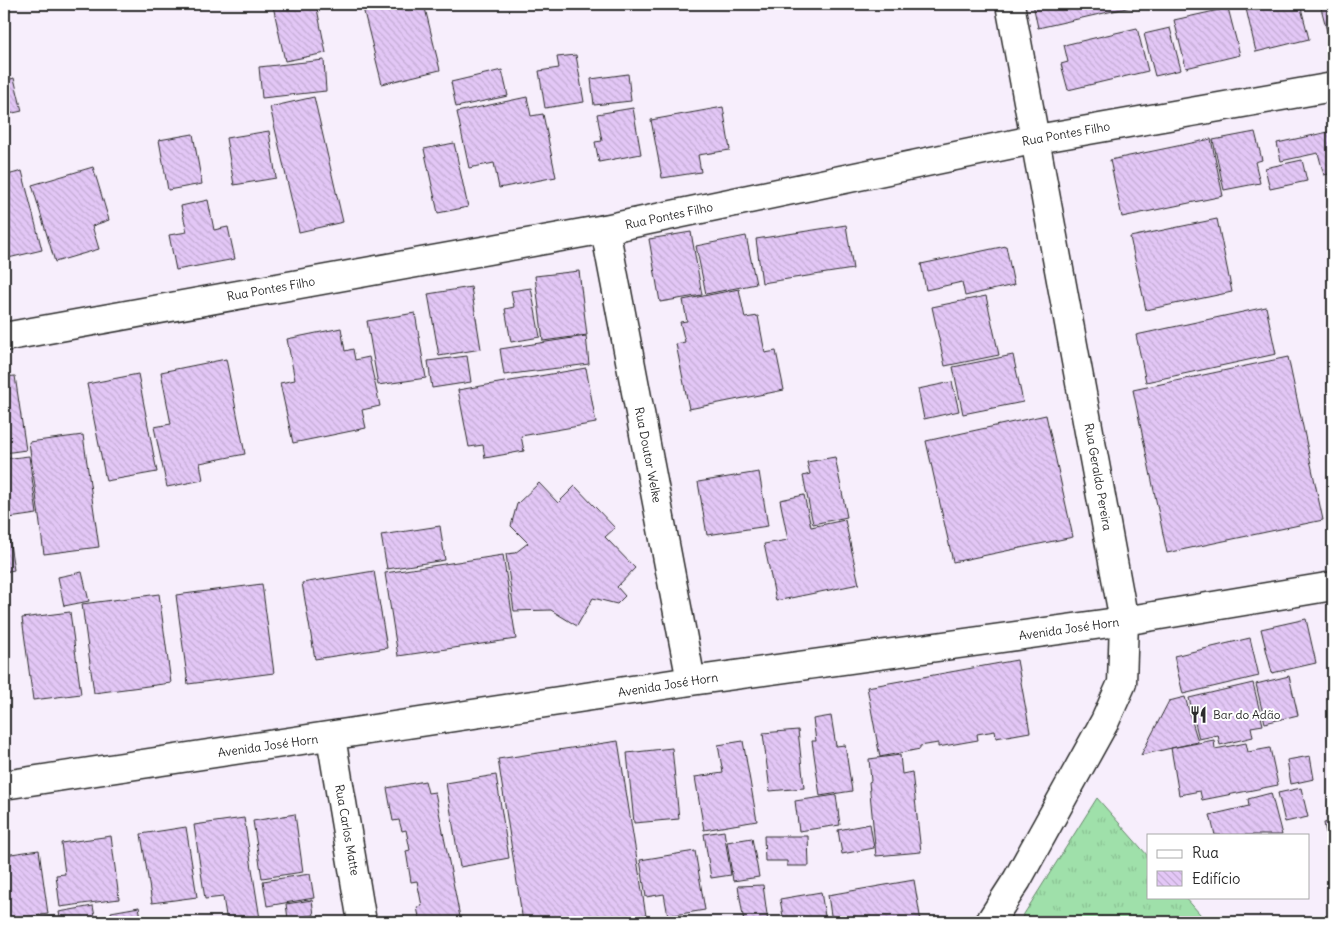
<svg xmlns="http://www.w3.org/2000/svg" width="1337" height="926" viewBox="0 0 1337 926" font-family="Delius,sans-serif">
<defs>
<pattern id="grass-tufts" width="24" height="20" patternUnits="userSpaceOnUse" patternTransform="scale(1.25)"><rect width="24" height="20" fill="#9fe0aa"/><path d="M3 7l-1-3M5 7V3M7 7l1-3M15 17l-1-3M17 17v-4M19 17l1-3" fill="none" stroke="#89c092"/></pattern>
<pattern id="building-back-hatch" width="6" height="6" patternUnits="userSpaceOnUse" patternTransform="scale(1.25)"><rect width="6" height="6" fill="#e3c7f6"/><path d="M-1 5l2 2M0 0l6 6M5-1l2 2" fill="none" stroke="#c3abd3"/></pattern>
</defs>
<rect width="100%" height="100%" fill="#f7eefc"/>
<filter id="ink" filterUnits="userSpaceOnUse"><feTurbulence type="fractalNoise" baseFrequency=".02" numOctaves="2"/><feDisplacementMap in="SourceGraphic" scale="10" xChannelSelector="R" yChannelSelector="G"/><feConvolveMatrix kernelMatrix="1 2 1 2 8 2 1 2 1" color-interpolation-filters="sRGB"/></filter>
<g filter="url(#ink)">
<path fill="url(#grass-tufts)" stroke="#65866a" d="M 1097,798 L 1148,856 L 1148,897 L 1185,897 L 1207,922 L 1019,922 Z"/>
<path fill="url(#building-back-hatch)" stroke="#2b2b2b" d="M 284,4 L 316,4 L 326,53 L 285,61 L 273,6 Z
M 362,4 L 424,4 L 440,70 L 382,84 Z
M 1033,4 L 1144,4 L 1038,28 Z
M 1245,4 L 1300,4 L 1309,39 L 1256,52 Z
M 1320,4 L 1333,4 L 1333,30 L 1327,31 Z
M 1228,8 L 1240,55 L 1186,68 L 1174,20 Z
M 1137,28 L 1148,71 L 1068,90 L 1061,64 L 1068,62 L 1064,45 Z
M 1170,28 L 1181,70 L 1155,76 L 1144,34 Z
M 576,55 L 584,102 L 545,108 L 539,71 L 559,68 L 557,57 Z
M 324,60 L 326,91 L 262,98 L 259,67 Z
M 502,70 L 508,96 L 456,107 L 451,82 Z
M 628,74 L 631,101 L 594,105 L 591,79 Z
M 14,78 L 22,111 L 4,115 L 4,81 Z
M 314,97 L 343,222 L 299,232 L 270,107 Z
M 527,97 L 531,116 L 543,114 L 556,177 L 499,188 L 494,163 L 469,168 L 457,112 Z
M 723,107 L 730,150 L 698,155 L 701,172 L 662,178 L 651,120 Z
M 633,108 L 641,154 L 599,162 L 595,142 L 602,141 L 597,114 Z
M 269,131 L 276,178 L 234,185 L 226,138 Z
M 1333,131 L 1333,173 L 1324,175 L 1318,153 L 1281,161 L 1277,143 Z
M 1255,132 L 1262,160 L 1255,162 L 1260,183 L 1224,190 L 1213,140 Z
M 193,134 L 202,184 L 168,190 L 159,140 Z
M 1211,139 L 1223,196 L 1122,217 L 1110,160 Z
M 454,143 L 468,207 L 438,213 L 424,149 Z
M 1302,160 L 1307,181 L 1270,189 L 1265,168 Z
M 93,167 L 109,220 L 92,226 L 99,249 L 55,262 L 32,185 Z
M 22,171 L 42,250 L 4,259 L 4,176 Z
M 208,200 L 214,230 L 228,227 L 235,259 L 176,270 L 169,235 L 187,232 L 181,206 Z
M 1217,219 L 1232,292 L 1146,310 L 1130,237 Z
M 846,225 L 853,269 L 762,283 L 756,239 Z
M 691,232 L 702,295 L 660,302 L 649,239 Z
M 746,236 L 756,284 L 706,294 L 696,246 Z
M 1006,246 L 1014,285 L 965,296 L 962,282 L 926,290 L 921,264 Z
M 579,271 L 587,335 L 543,341 L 535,276 Z
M 471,287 L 481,349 L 439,356 L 428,294 Z
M 531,288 L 540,337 L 511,342 L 505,309 L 514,307 L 511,291 Z
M 739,289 L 745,318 L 758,316 L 765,353 L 776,351 L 784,390 L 689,409 L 676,344 L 685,342 L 680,322 L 687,321 L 683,300 Z
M 986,296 L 999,355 L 945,366 L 932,307 Z
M 1266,307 L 1276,354 L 1146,382 L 1136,335 Z
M 415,313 L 426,378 L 378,385 L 367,321 Z
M 341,328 L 345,351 L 353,349 L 355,360 L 369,357 L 380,406 L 362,410 L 366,428 L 293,443 L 280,383 L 295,380 L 287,339 Z
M 586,336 L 589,364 L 504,375 L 500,349 Z
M 1013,355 L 1023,402 L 963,414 L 953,367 Z
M 467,356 L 471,382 L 432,388 L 428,361 Z
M 1288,357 L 1323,520 L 1167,553 L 1133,390 Z
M 226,359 L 245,454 L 200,463 L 203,480 L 167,487 L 154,427 L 171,424 L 161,372 Z
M 586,368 L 596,423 L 521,436 L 524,451 L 485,458 L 483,445 L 469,447 L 458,390 Z
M 138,374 L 157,472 L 106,481 L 87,384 Z
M 15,376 L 26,450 L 4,453 L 4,377 Z
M 952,382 L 959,411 L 924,419 L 918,389 Z
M 1046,415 L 1073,537 L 953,562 L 926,441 Z
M 83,435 L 99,547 L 44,554 L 29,442 Z
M 29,456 L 37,514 L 9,518 L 4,482 L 4,459 Z
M 835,457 L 847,517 L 813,524 L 803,476 L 810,474 L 807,462 Z
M 759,472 L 768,526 L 707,535 L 698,482 Z
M 539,483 L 558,503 L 575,486 L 615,528 L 605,537 L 635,568 L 617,587 L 625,596 L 617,604 L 593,598 L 577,626 L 551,610 L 514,611 L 506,554 L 515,553 L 528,543 L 511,526 L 517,504 Z
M 804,495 L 811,527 L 845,520 L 859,584 L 776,601 L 764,544 L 788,540 L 780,500 Z
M 7,525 L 14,570 L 4,572 L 4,526 Z
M 440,526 L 445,560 L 387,569 L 381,535 Z
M 503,555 L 516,639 L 398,656 L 385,573 Z
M 374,571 L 387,648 L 315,659 L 302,583 Z
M 82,572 L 89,601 L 64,606 L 58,577 Z
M 262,584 L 274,673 L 188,684 L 176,595 Z
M 159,594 L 171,683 L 94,693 L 82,604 Z
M 70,612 L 81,694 L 33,700 L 22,618 Z
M 1306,619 L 1316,663 L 1272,673 L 1261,629 Z
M 1250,638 L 1259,676 L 1183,694 L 1174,656 Z
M 1017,660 L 1030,732 L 996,738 L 995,731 L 977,734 L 978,740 L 938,747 L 938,743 L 920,746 L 920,749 L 880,757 L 867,687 Z
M 1289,676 L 1298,715 L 1265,723 L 1256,684 Z
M 1253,683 L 1263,725 L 1251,727 L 1253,737 L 1220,745 L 1218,735 L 1199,739 L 1189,698 Z
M 1185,697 L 1198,742 L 1141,755 L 1169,701 Z
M 831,716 L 836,746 L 845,745 L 852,791 L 820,796 L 812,741 L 816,741 L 813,719 Z
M 798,730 L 804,788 L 770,791 L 763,733 Z
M 1214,740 L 1215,749 L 1246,743 L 1248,752 L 1270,748 L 1278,785 L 1202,800 L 1200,791 L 1179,795 L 1171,748 Z
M 618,741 L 647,922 L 523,922 L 498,759 Z
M 743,741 L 757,821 L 704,830 L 695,777 L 723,773 L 718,745 Z
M 672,748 L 679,819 L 634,823 L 627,753 Z
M 900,755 L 902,774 L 912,772 L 921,852 L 876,856 L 869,782 L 871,781 L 869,759 Z
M 1310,756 L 1314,779 L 1291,784 L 1287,760 Z
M 496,775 L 509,858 L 460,867 L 446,783 Z
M 425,781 L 428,793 L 435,792 L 461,922 L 420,922 L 417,907 L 422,906 L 417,881 L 411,882 L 406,851 L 410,850 L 406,830 L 402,831 L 399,820 L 393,821 L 387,788 Z
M 1301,788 L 1308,817 L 1285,822 L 1278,793 Z
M 1271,793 L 1282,835 L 1215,835 L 1210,815 L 1249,806 L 1248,799 Z
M 836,795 L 840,825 L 799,831 L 795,801 Z
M 295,814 L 303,872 L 262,878 L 253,821 Z
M 244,818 L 260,919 L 227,922 L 223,897 L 205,899 L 194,825 Z
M 1333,821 L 1333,859 L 1331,859 L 1324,823 Z
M 870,824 L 874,848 L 842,854 L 838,830 Z
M 186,827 L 197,897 L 152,903 L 141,834 Z
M 724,831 L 731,875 L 711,878 L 704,834 Z
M 111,836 L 119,899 L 60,907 L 56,875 L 65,874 L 61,843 Z
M 764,836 L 808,836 L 809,866 L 787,866 L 787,861 L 765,861 Z
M 752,838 L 759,877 L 733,881 L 727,842 Z
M 39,850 L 48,914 L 4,920 L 4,855 Z
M 695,851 L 705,910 L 668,916 L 664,894 L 646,897 L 640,860 Z
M 310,874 L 314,898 L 267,906 L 263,881 Z
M 914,880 L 921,922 L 832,922 L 828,895 Z
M 763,885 L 768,922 L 744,922 L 738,886 Z
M 821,892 L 826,922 L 784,922 L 780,899 Z
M 312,900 L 314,915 L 288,919 L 286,904 Z
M 93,906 L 96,922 L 61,922 L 59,912 Z
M 139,907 L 142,922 L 113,922 L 111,912 Z
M 55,916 L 56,922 L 4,922 Z
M 323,916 L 324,922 L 291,922 L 291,921 Z"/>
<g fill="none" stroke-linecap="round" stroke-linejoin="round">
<defs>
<path id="minor" d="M 605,229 L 691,681
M 331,737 L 362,922
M 4,785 L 691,681 L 1124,621 L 1333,586"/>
<path id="tertiary" d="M 4,337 L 605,229 L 1037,139"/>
<path id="secondary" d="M 1037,139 L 1333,87
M 990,922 L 1017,880 L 1105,721 L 1122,683 L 1124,621 L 1010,4"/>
</defs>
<use href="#minor" stroke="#2b2b2b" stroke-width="31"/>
<use href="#tertiary" stroke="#2b2b2b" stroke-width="31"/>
<use href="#secondary" stroke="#2b2b2b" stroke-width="31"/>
<use href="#minor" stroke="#fff" stroke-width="28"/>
<use href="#tertiary" stroke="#fff" stroke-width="28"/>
<use href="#secondary" stroke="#fff" stroke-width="28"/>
</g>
</g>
<defs>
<symbol id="restaurant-bare" viewBox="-9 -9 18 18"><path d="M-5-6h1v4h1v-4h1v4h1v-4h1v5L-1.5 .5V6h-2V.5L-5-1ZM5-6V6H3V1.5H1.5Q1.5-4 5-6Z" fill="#2b2b2b" stroke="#fff" stroke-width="2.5" paint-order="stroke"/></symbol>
</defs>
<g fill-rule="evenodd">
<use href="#restaurant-bare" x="1186" y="702" width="25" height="25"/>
</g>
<g text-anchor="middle" stroke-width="4" stroke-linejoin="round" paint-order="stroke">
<g font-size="12" fill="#2b2b2b" stroke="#fff">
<text transform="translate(1066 134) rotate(-10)" y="4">Rua Pontes Filho</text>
<text transform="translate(669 216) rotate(-12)" y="4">Rua Pontes Filho</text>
<text transform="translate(271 289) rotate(-10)" y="4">Rua Pontes Filho</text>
<text transform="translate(648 455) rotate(79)" y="4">Rua Doutor Welke</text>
<text transform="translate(1098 477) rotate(80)" y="4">Rua Geraldo Pereira</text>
<text transform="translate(1069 629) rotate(-8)" y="4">Avenida José Horn</text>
<text transform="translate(668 685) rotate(-9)" y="4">Avenida José Horn</text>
<text transform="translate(268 746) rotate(-8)" y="4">Avenida José Horn</text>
<text transform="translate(347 830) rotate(80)" y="4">Rua Carlos Matte</text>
</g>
<g font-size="12" fill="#2b2b2b" stroke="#fff" text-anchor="start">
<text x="1213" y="719">Bar do Adão</text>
</g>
</g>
<rect width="1337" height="926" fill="none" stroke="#fff" stroke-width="20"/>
<rect x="10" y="10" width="1317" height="906" fill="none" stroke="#2b2b2b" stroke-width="2" filter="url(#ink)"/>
<rect x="1147" y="834" width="162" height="65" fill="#ffffff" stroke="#aaaaaa"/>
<rect x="1157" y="850" width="25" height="8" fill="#ffffff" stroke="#aaaaaa"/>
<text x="1192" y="858" font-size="15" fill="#2b2b2b">Rua</text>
<rect x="1157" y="871" width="25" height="15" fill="url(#building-back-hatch)" stroke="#aaaaaa"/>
<text x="1192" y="884" font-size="15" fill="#2b2b2b">Edifício</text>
</svg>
